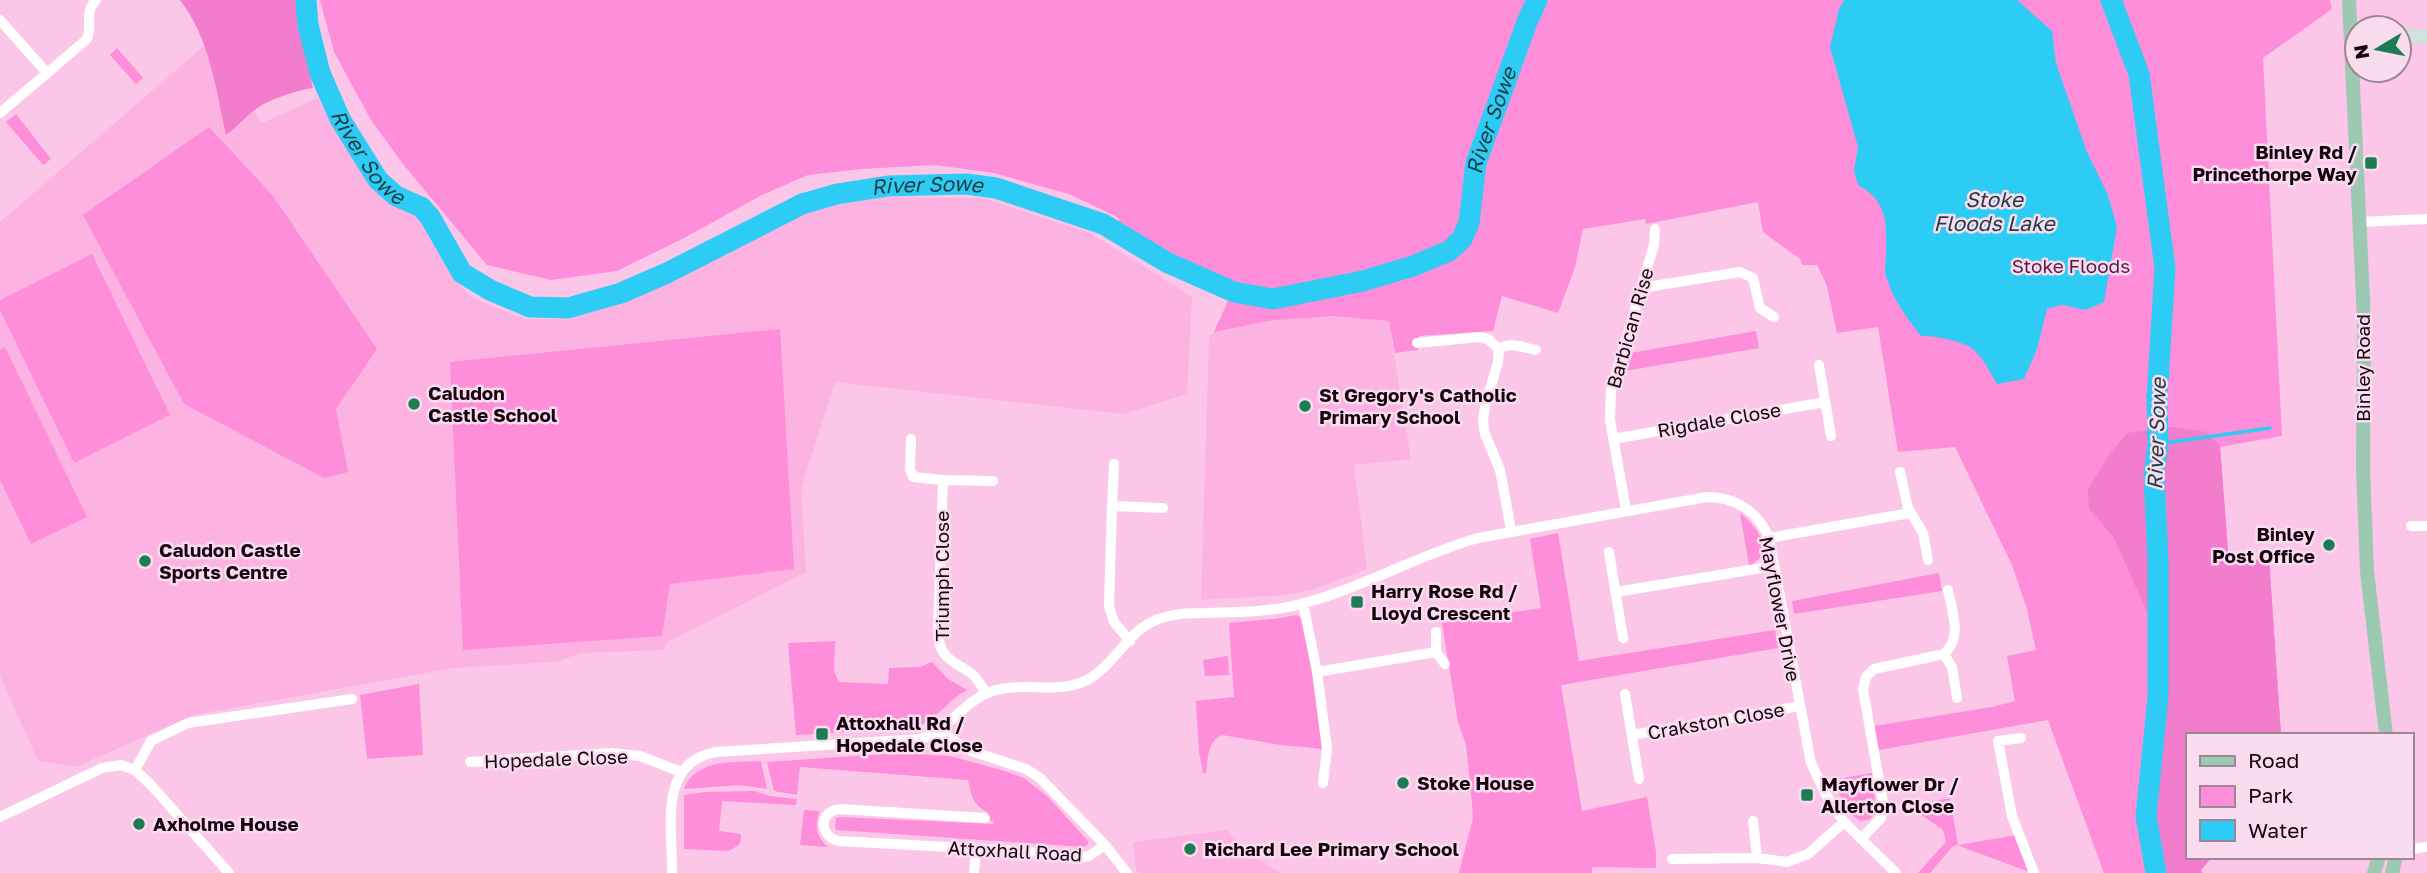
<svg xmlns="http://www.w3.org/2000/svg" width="2427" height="873" viewBox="0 0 2427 873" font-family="'Golos Text',sans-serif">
<rect width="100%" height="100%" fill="#fcc6e8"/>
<path fill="#fcb3e2" d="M 205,45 L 214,77 L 239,126 L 253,111 L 262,123 L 318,98 L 332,124 L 369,184 L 417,214 L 456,281 L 470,297 L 525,319 L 568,319 L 620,304 L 813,210 L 875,197 L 983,198 L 1090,233 L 1192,297 L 1187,394 L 1123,414 L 835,382 L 801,489 L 806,572 L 669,641 L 663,650 L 581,653 L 556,662 L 453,668 L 193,715 L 76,767 L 38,761 L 0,676 L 0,222 Z
M 1332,316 L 1389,321 L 1411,459 L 1354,465 L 1367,569 L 1314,589 L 1287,595 L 1201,600 L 1209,337 L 1214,332 L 1268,321 Z
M 1227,830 L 1233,838 L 1253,855 L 1281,873 L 1140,873 L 1136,870 L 1133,842 Z"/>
<path fill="#fe8dda" d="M 320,0 L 2330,0 L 2332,9 L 2263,58 L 2282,436 L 2220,447 L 2229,563 L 2269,558 L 2281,735 L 2187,735 L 2187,857 L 2212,857 L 2201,870 L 2202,873 L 2104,873 L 2048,720 L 1879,750 L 1874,726 L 1992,707 L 2015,701 L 2007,656 L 2036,650 L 2027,609 L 2012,565 L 1955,447 L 1898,452 L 1878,327 L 1837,333 L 1827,286 L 1817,265 L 1802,265 L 1800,259 L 1763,232 L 1758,202 L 1646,224 L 1645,219 L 1583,229 L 1575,267 L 1558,313 L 1502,296 L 1493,331 L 1419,336 L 1418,350 L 1395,353 L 1389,321 L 1332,316 L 1268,321 L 1214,332 L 1236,283 C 1193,275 1156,249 1118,228 L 1119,218 L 1069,194 L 994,173 L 936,165 L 861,169 L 808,175 L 762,195 L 684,238 L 617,271 L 551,280 L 487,265 L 403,164 L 371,120 L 334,52 Z
M 117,48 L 143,78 L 136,84 L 110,55 Z
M 16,114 L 51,159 L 43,165 L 6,122 Z
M 209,127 L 273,196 L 377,349 L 336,409 L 348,472 L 324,478 L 184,404 L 83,215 Z
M 92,254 L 170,415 L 74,463 L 0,310 L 0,300 Z
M 780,329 L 794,569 L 670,584 L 662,636 L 463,650 L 450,362 Z
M 1756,331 L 1759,348 L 1625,371 L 1630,353 Z
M 5,347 L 87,517 L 31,544 L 0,480 L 0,350 Z
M 1740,513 C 1754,524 1764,537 1764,555 L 1751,565 L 1749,565 Z
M 1558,533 L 1579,661 L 1775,630 L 1778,648 L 1561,685 L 1582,811 L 1647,797 L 1656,852 L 1656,868 L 1592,867 L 1592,873 L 1459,873 L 1473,818 L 1472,803 L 1466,745 L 1458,722 L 1442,623 L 1541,608 L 1530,539 Z
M 1939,573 L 1942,591 L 1794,614 L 1792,601 Z
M 1297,615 L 1304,621 L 1308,635 L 1323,749 L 1281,745 L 1222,735 C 1207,742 1208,758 1206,773 L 1203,773 L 1199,752 L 1196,701 L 1234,697 L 1229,623 L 1273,619 Z
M 835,641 L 834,671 L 839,682 L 888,684 L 889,668 L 920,667 L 932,662 L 948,679 L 967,690 C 945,702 940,718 914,728 L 796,735 L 788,643 Z
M 1228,656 L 1229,675 L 1205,676 L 1203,660 Z
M 419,684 L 423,755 L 367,759 L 360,695 Z
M 901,753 L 950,756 L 1005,771 L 1024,778 L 1048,797 L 1088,841 L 1088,844 L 1084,847 L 838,830 L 835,829 L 836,818 L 839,817 L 993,824 L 994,821 L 988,820 L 988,812 C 973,806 971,794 968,780 L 800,767 L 797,795 L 774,791 L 767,762 Z
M 761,761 L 767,789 L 739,785 L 684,789 C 696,758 734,763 761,761 Z
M 1872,773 L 1876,811 L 1870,819 L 1860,821 L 1851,814 L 1831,780 Z
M 754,791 L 769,796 L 797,799 L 796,805 L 722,801 L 719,831 L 741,834 L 740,844 L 729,851 L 684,849 L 684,795 L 704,792 Z
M 1950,798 L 1958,845 L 2017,835 L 2032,873 L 1957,845 L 1952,847 L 1930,873 L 1918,873 L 1946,842 L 1943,830 L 1909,806 Z
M 804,810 L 820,811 C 814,825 816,837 828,847 L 800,845 Z"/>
<path fill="#f17dcc" d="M 180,0 L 298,0 L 297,13 L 313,88 C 295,91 265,100 251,113 C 243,120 236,128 226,135 C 216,89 210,39 180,0 Z
M 2171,427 L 2206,432 L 2220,446 L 2229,563 L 2269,558 L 2281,735 L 2187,735 L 2187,857 L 2212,857 L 2201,870 L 2202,873 L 2163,873 L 2152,814 L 2165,652 L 2113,536 L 2089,509 L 2088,489 L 2110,453 L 2128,433 Z"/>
<path fill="#2dccf5" d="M 1844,0 L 2017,0 L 2052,31 L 2056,63 L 2087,152 L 2108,195 L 2117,227 L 2104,302 L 2086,310 L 2062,305 L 2047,309 L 2037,349 L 2024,379 L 1997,384 C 1990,372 1982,355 1970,347 C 1960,341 1933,335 1921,336 C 1907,318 1894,301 1887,279 C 1884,272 1885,265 1886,257 C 1886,225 1890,203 1858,185 L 1854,171 L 1858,147 L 1830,47 L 1839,9 Z"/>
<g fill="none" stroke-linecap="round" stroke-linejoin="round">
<path stroke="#2dccf5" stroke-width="3.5" d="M 2158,444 L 2270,428"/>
<g stroke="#2dccf5" stroke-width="21">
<path id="s1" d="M 306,0 L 308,25 L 320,73 L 340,119 L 378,180 L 396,196 L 421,207 L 430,217 L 462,273 L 490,290 L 530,307 L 568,308 L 621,293 L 667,273 L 802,204 L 837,194 L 888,186 L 966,184 L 996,188 L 1103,224 L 1168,263 L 1234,292 L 1273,299 L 1363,281 L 1413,266 L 1449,251 L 1462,239 L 1469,223 L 1476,163 L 1527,22 L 1537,0"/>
<path d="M 2111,0 L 2139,74 L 2165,268 L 2157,398 L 2158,444 L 2154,475 L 2158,560 L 2158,697 L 2146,816 L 2156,873"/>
</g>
<path stroke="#fff" stroke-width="10" d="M 0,20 L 46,72
M 0,113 L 86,40 C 94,27 83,12 96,0
M 2361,222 L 2427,219
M 1641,288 L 1740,272 L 1753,278 L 1760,308 L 1774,317
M 1417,343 L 1479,337 L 1488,339 L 1499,349
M 1819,365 L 1831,436
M 911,439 L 910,469 L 913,477 L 943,480
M 1613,439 L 1825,402
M 1900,472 L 1908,508 L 1923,533 L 1928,560
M 1112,506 L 1114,464
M 1626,510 L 1610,420 L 1611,390 L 1654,245 L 1655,229
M 2411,526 L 2427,526
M 1511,530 L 1500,470 L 1485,434 L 1483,421 L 1485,406 L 1498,362 L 1499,349 C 1510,341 1524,348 1536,350
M 1769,538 L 1910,513
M 1609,552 L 1623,638
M 1948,590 C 1952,612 1963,637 1944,654 L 1952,667 L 1957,698
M 1616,592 L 1774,566
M 1303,603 L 1317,672 L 1436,652
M 1436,632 L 1436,652 L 1445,664
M 1130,641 L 1114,622 L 1109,606 L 1112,506 L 1163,508
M 1317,672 L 1327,749 L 1323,783
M 986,693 C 982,687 978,679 972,674 C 953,660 939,660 938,631 L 943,480 L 993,481
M 1625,694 L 1639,779
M 939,731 L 971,751 L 1026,769 L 1040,778 L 1105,845 L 1127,873
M 1632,735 L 1800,706
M 2021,738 L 1998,741 L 2012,816 L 2034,873
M 470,762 L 612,753 L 640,756 L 681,772
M 135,770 L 151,741 L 188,723 L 352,699
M 0,817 L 102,768 L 121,765 L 135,770 L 151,785 L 229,873
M 985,818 L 840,809 C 819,811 818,835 838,841 L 1021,851 L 1079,858 L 1089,856 L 1105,845
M 1753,821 L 1757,858
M 1861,839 L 1881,818 L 1884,809 L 1863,689 L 1866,677 L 1874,669 L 1944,654
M 2411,849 L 2427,847
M 1672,859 L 1757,858 L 1787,862 L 1808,854 L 1844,822
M 672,873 C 673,829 657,762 716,752 L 920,739 C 949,731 962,702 990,692 C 1022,680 1058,696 1089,679 C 1115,664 1128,631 1156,620 C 1173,613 1191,613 1208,613 C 1236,612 1266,612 1293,606 C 1358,591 1414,556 1478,538 L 1707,497 C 1735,497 1758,511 1769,538 L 1811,763 L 1825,793 L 1844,822 L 1896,873
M 974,873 L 976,850"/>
<path stroke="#cee3d9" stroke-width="14" d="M 2399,35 L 2427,37"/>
<path stroke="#9dc8b2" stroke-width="14" d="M 2349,0 L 2364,321 L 2363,468 L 2367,571 L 2386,735
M 2374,873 L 2379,857
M 2392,873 L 2396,857"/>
</g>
<g fill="#1c7d55" stroke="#f9ddee" stroke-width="2.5">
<rect x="2364" y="156" width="14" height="14" rx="3.5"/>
<circle cx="414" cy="404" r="7"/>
<circle cx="1305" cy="406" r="7"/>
<circle cx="2329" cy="545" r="7"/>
<circle cx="145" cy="561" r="7"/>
<rect x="1350" y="595" width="14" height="14" rx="3.5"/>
<rect x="815" y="727" width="14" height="14" rx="3.5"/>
<circle cx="1403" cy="783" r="7"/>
<rect x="1800" y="788" width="14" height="14" rx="3.5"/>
<circle cx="139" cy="824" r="7"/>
<circle cx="1190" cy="849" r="7"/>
</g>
<g text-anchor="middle" stroke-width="5" stroke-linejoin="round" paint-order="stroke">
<g font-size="19" font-weight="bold" fill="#180411" stroke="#f9ddee" text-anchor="start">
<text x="2357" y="159" text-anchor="end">Binley Rd /<tspan x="2357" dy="22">Princethorpe Way</tspan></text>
<text x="428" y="400">Caludon<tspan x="428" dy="22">Castle School</tspan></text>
<text x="1319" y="402">St Gregory's Catholic<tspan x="1319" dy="22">Primary School</tspan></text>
<text x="2315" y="541" text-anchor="end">Binley<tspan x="2315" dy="22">Post Office</tspan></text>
<text x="159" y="557">Caludon Castle<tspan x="159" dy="22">Sports Centre</tspan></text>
<text x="1371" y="598">Harry Rose Rd /<tspan x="1371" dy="22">Lloyd Crescent</tspan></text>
<text x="836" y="730">Attoxhall Rd /<tspan x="836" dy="22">Hopedale Close</tspan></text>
<text x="1417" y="790">Stoke House</text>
<text x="1821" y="791">Mayflower Dr /<tspan x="1821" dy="22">Allerton Close</tspan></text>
<text x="153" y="831">Axholme House</text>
<text x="1204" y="856">Richard Lee Primary School</text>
</g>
<g font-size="19" fill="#5d164a" stroke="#f9ddee">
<text x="2071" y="273">Stoke Floods</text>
</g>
<g font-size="19" fill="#180411" stroke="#f9ddee">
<text transform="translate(1630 328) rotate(-74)" y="7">Barbican Rise</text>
<text transform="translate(2363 368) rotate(-90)" y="7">Binley Road</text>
<text transform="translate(1719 420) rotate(-10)" y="7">Rigdale Close</text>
<text transform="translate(942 576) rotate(-90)" y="7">Triumph Close</text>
<text transform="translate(1780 609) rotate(79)" y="7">Mayflower Drive</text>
<text transform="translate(1716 721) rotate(-10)" y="7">Crakston Close</text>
<text transform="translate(556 759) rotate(-2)" y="7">Hopedale Close</text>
<text transform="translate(1015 851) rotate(3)" y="7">Attoxhall Road</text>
</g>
<g font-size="21" font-style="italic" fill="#1f3d46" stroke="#f9ddee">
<text dy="7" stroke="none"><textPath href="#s1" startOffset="1517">River Sowe</textPath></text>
<text dy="7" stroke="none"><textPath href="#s1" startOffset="172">River Sowe</textPath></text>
<text dy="7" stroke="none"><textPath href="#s1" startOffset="824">River Sowe</textPath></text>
<text x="1994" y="207">Stoke<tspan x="1994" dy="24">Floods Lake</tspan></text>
<text transform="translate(2157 434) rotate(-88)" y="7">River Sowe</text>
</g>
</g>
<rect x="2186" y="733" width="228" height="126" fill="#f9ddee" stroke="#9f8696" stroke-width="2"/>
<rect x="2200" y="756" width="35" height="10" fill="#9dc8b2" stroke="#9f8696" stroke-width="2"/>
<text x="2248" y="768" font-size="21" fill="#180411">Road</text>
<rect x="2200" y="786" width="35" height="21" fill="#fe8dda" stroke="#9f8696" stroke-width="2"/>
<text x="2248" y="803" font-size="21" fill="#180411">Park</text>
<rect x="2200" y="820" width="35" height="21" fill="#2dccf5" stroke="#9f8696" stroke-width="2"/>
<text x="2248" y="838" font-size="21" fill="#180411">Water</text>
<g transform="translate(2378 49) rotate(260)"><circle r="33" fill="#f9ddee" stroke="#9f8696" stroke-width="2"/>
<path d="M0-5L12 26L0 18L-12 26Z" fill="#1c7d55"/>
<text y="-10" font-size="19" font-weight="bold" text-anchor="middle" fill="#180411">N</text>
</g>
</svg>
